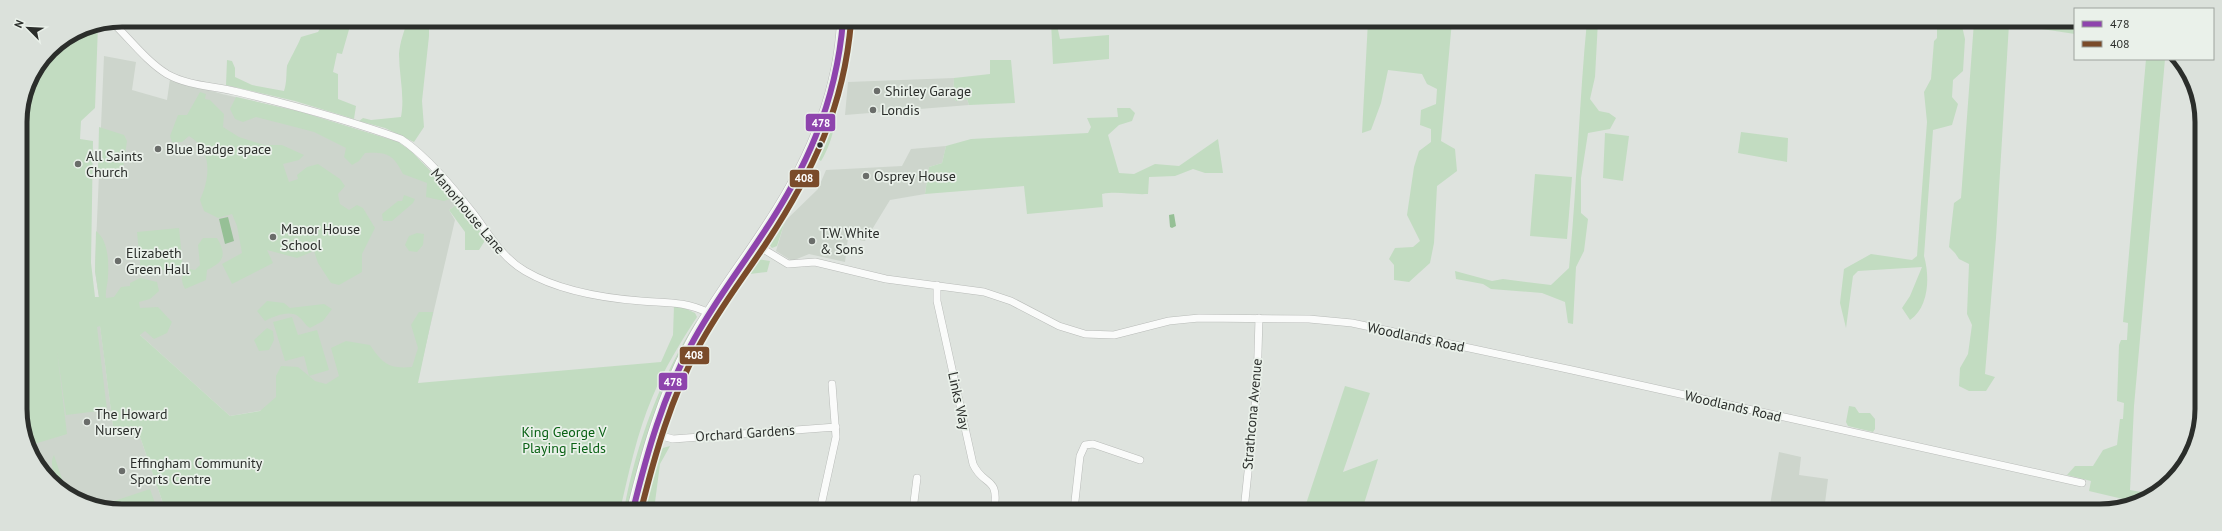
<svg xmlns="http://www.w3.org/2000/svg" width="2222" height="531" viewBox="0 0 2222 531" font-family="'PT Sans',sans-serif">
<rect width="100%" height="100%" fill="#dee3de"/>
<path fill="#cdd5cc" d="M 104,56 L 136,62 L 132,90 L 167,100 L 170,79 L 222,94 L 301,112 L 398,142 L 427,167 L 459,203 L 449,210 L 455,220 L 417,383 L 230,416 L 99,298 L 95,271 L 96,244 Z
M 954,78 L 953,97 L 956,101 L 967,99 L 969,105 L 845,115 L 848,82 Z
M 28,83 L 33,135 L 98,309 L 114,434 L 138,431 L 165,509 L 103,509 L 50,481 L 22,429 L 20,116 Z
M 946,146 L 942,163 L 929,167 L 925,194 L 890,200 L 865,241 L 848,238 L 845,262 L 809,254 L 792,261 L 776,251 L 785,221 L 818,189 L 826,170 L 902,166 L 911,149 Z
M 1779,452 L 1801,457 L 1799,475 L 1828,479 L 1824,511 L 1769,511 Z"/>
<path fill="#c2dcc1" d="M 270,20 L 311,20 L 310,29 L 269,24 Z
M 325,20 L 350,20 L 350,26 L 342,54 L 337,53 L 333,72 L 338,74 L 338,99 L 356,106 L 354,119 L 295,101 L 226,85 L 227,60 L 232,61 L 235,68 L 235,77 L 252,85 L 284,91 C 287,82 286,75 287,66 C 288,63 299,43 301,37 L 318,32 Z
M 408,20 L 429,20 L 429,36 L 422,101 L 424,127 L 414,142 L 385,128 L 359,121 L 363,118 L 371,120 L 401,117 C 405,96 399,75 399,54 C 400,42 404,31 408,20 Z
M 1051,21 L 1056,21 L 1060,39 L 1109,35 L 1109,59 L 1053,64 Z
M 1368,21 L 1452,21 L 1441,141 L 1455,149 L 1457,171 L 1437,186 L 1434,243 L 1430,263 L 1409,282 L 1394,280 L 1394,265 L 1389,259 L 1395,248 L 1413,247 L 1420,241 L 1407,215 L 1414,167 L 1419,151 L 1431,142 L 1431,129 L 1420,125 L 1421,110 L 1436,104 L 1437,89 L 1427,84 L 1422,74 L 1388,70 L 1381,103 L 1371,130 L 1362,133 Z
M 1587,21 L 1598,21 L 1595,77 L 1590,99 L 1599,111 L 1609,113 L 1616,118 L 1610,129 L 1588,133 L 1581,178 L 1581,213 L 1588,219 L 1584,251 L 1576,267 L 1573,324 L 1568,323 L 1565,302 L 1542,293 L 1491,289 L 1483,284 L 1456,279 L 1455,271 L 1492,281 L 1503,279 L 1551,285 L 1569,268 C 1577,186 1579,103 1587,21 Z
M 1933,22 L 1961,22 L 1965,39 L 1963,71 L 1953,80 L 1952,97 L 1958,104 L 1952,125 L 1933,130 L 1924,256 C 1930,277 1929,307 1910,320 L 1902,308 L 1910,296 L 1922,267 L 1858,271 L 1853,276 L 1846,328 L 1840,303 L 1844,269 L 1871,254 L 1912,260 L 1917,256 L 1927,122 L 1924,92 L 1931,79 L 1934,41 L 1937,38 L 1937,25 L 1934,24 Z
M 1974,22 L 2075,22 L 2075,34 L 2009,24 L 1996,238 L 1985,374 L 1995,377 L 1986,391 L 1969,391 L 1959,386 L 1960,368 L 1968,354 L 1972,325 L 1967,314 L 1969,264 L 1959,259 L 1955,253 L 1949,247 L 1954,203 L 1961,198 Z
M 98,25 L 95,108 L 81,121 L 80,139 L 93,141 L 91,263 L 95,297 L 99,297 L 95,271 L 96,231 C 108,240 109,261 108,276 C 108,284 105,290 106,298 L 114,297 L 121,287 L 130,286 L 130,283 L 140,278 L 157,282 L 159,291 L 150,299 L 139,302 L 140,308 L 158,307 L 172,322 L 167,333 L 154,339 L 145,331 L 140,335 L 230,416 L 260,411 L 276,397 L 276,376 L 281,366 L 298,367 L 315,381 L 326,384 L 339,376 L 331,348 L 346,341 L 370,345 C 383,364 389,369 412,367 L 418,348 L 411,325 L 419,312 L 433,312 L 418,383 L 661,362 L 673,335 L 674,305 L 680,306 L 695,313 L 697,317 C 680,343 664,369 652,398 C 637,433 629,472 620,510 L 165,509 L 138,431 L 114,434 L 100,326 L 97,327 L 107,410 L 66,415 L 57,351 L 67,434 L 31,445 L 22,429 L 20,116 C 23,105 24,92 28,82 C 42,55 68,31 98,25 Z
M 2146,59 L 2165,59 L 2134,406 L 2130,490 L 2153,494 L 2140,503 L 2089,491 L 2091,481 L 2067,475 L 2075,466 L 2093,466 L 2103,450 L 2117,445 L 2120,419 L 2123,419 L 2124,403 L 2117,401 L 2119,345 L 2121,340 L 2127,340 L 2128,323 L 2123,322 Z
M 990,60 L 1011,60 L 1015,103 L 969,105 L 967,99 L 956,101 L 953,97 L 954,78 L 990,74 Z
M 200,92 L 206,94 L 205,99 L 210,100 L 224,114 L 223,127 L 239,137 L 264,145 L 282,145 L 304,155 L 299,160 L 283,164 L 289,182 L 298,179 L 297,175 L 307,167 L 318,164 L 340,179 L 345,186 L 338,194 L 340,204 L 349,210 L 357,205 L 363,208 L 375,228 L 362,254 L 362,272 L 339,285 L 331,283 L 318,263 L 314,251 L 297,258 L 267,250 L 273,263 L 232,284 L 222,264 L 242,253 L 237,226 L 232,214 L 218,218 L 204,211 L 200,200 C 210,178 213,150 189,136 L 182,142 L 172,142 L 170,136 L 178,115 L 187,115 Z
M 236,97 L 301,112 L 398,142 L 411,151 L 455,197 L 444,201 L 426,197 L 427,183 L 403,174 C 393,154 387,152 365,153 L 359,161 L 352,165 L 344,157 L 346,148 L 314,132 L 295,127 L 256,117 L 243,122 L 235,119 L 230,109 Z
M 1117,108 L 1130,108 L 1135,113 L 1132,121 L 1119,125 L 1108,135 L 1119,173 L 1134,174 L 1155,164 L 1179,166 L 1218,139 L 1223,173 L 1205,173 L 1193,169 L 1175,176 L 1149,177 L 1148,194 C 1131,195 1118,191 1102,194 L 1103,207 L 1027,214 L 1024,186 L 925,194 L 929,167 L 942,163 L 946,146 L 971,139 L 1088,133 L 1091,127 L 1087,118 L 1118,117 Z
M 830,120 L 835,122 C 833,135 828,150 821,161 L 814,156 Z
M 99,127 L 124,135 L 127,141 L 122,176 L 98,171 Z
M 1741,132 L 1788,138 L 1787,162 L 1738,153 Z
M 1605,133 L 1629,136 L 1623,181 L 1603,178 Z
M 806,173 L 811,175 L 810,179 L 792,199 Z
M 1535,174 L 1572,177 L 1567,239 L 1530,236 Z
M 404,195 L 415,199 L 413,203 L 392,221 L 383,221 L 382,214 L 398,201 L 402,201 Z
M 459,203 L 486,239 L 479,250 L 465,250 L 465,232 L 449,210 Z
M 780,219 L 785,221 L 777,246 L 772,248 L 766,241 Z
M 179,228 L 183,268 L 141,272 L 137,232 Z
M 417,233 L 424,234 L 423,245 L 417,252 L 409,251 L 405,245 L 409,236 Z
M 203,238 L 217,238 C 227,255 224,262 207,270 L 206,280 L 185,289 C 181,281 181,277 185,268 L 195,270 L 200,265 L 198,245 Z
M 757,259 L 770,261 L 767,272 L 742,275 L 750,263 Z
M 746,278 L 720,308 L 740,279 Z
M 267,301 L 284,303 L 290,308 L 324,304 L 332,309 L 323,321 L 310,328 C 305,325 303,320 299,317 C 290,309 273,317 265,321 L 257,311 Z
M 292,317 L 298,335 L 317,330 L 329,370 L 309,376 L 304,356 L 285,361 L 273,322 Z
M 697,320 L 629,510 L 624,510 C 636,443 661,377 697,320 Z
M 267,328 L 273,331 L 274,340 L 269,350 L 259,351 L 254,340 Z
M 1345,386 L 1370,393 L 1343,472 L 1378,459 L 1362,510 L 1304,510 Z
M 1849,406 L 1855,407 L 1859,413 L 1870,413 L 1875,419 L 1875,429 L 1873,432 L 1848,426 L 1846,422 Z
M 656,446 L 658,446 L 653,464 L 659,449 L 670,446 L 660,464 L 654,510 L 639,510 Z
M 54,455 L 64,485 L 62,486 C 56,477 48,465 54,455 Z
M 150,489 L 157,509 L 110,509 L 108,503 Z"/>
<path fill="#96c096" d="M 1174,214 L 1176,226 L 1172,228 L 1170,227 L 1169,215 Z
M 228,217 L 234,241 L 225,244 L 219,219 Z"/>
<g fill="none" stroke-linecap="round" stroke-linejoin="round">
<defs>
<path id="minor" d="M 112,22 C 130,39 146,61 167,74 C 188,86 215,86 238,92 C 292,105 348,120 401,139 C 427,156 454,189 473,213 C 489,234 501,257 525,271 C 559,291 602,298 641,301 C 667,303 685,301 709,313
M 755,244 L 788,264 L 815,262 L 886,279 L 984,292 L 1011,301 L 1059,326 L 1085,334 L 1114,335 L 1169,321 L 1199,318 L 1309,319 L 1352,323 L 1572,370 L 2082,483
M 937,285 L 937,301 L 973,464 C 983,487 1000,475 994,510
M 654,434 L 673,439 L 836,427
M 820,510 L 836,437 L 832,384
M 913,510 L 917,478
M 1074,510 L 1080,456 L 1085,445 L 1093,444 L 1140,460
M 1244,510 L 1257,387 L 1259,318"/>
<path id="primary" d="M 633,510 C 647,453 663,396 691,344 C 714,301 744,264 770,223 C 810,162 840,95 843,21"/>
</defs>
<use href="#minor" stroke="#b8bbb8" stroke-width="8"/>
<use href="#primary" stroke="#b8bbb8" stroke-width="13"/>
<use href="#minor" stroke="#fafbfa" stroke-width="7"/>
<use href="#primary" stroke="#fafbfa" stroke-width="12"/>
<defs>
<path id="bus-1" d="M 633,510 C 647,453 663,396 691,345 C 711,307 737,273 760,238 C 806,170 836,104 843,21"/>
<path id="bus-2" d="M 641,510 C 655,454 671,398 698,348 C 718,310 744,277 767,242 C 813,172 844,106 851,22"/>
</defs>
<use href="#bus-1" stroke="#eaf1ea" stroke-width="9"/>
<use href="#bus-2" stroke="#eaf1ea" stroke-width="9"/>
<use href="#bus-1" stroke="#8e44ad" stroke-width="6"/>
<use href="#bus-2" stroke="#7a4b2a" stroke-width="6"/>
</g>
<g fill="#6a6d6a" stroke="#eaf1ea" stroke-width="1.5">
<circle cx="877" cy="91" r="4"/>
<circle cx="873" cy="110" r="4"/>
<circle cx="158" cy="149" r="4"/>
<circle cx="78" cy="164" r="4"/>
<circle cx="866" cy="176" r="4"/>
<circle cx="273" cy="237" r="4"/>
<circle cx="812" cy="241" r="4"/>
<circle cx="118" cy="261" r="4"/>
<circle cx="87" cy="422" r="4"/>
<circle cx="122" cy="471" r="4"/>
</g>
<circle fill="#2b2e2b" stroke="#eaf1ea" stroke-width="1.5" cx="820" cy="145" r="3.5"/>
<g text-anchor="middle" stroke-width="3.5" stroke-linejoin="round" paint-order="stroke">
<g font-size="14" fill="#2b2e2b" stroke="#eaf1ea" text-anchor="start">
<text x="885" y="96">Shirley Garage</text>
<text x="881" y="115">Londis</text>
<text x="166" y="154">Blue Badge space</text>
<text x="86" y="161">All Saints<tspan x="86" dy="16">Church</tspan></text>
<text x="874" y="181">Osprey House</text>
<text x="281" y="234">Manor House<tspan x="281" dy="16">School</tspan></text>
<text x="820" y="238">T.W. White<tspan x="820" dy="16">&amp; Sons</tspan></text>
<text x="126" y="258">Elizabeth<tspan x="126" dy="16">Green Hall</tspan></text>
<text x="95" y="419">The Howard<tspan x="95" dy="16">Nursery</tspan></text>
<text x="130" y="468">Effingham Community<tspan x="130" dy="16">Sports Centre</tspan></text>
</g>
<g font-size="14" fill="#2b2e2b" stroke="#eaf1ea">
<text transform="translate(468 211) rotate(50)" y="5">Manorhouse Lane</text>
<text transform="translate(1416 337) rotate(12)" y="5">Woodlands Road</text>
<text transform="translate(959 401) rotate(78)" y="5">Links Way</text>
<text transform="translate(1733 406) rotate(13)" y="5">Woodlands Road</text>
<text transform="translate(1252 414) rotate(-85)" y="5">Strathcona Avenue</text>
<text transform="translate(745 433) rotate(-4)" y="5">Orchard Gardens</text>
</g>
<g font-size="14" fill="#096114" stroke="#eaf1ea">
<text x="564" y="437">King George V<tspan x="564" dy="16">Playing Fields</tspan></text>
</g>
</g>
<path d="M0 0H2222V531H0ZM122 27H2100A95 95 0 0 1 2195 122V409A95 95 0 0 1 2100 504H122A95 95 0 0 1 27 409V122A95 95 0 0 1 122 27Z" fill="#dbe1db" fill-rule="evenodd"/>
<path fill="none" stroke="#2b2e2b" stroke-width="5" d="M122 27H2100A95 95 0 0 1 2195 122V409A95 95 0 0 1 2100 504H122A95 95 0 0 1 27 409V122A95 95 0 0 1 122 27Z"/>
<g stroke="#eaf1ea" stroke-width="1.5">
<rect x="805" y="113" width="31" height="19" rx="4" fill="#8e44ad"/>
<rect x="789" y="169" width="31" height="19" rx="4" fill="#7a4b2a"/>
<rect x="679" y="346" width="31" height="19" rx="4" fill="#7a4b2a"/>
<rect x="658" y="372" width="30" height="19" rx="4" fill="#8e44ad"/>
</g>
<g font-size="11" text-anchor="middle" font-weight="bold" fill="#fff">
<text x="821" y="127">478</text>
<text x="804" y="182">408</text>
<text x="694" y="359">408</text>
<text x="673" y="386">478</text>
</g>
<rect x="2074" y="8" width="140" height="52" fill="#eaf1ea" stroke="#9ea39e"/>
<rect x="2082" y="21" width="20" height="6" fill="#8e44ad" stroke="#9ea39e"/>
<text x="2110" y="28" font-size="12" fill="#2b2e2b">478</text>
<rect x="2082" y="41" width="20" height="6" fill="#7a4b2a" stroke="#9ea39e"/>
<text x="2110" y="48" font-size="12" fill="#2b2e2b">408</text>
<g transform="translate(28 28) rotate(294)" stroke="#eaf1ea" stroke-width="3" paint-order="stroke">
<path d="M0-3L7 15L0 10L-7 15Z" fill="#2b2e2b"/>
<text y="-6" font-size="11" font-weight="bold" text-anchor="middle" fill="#2b2e2b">N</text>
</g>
</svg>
